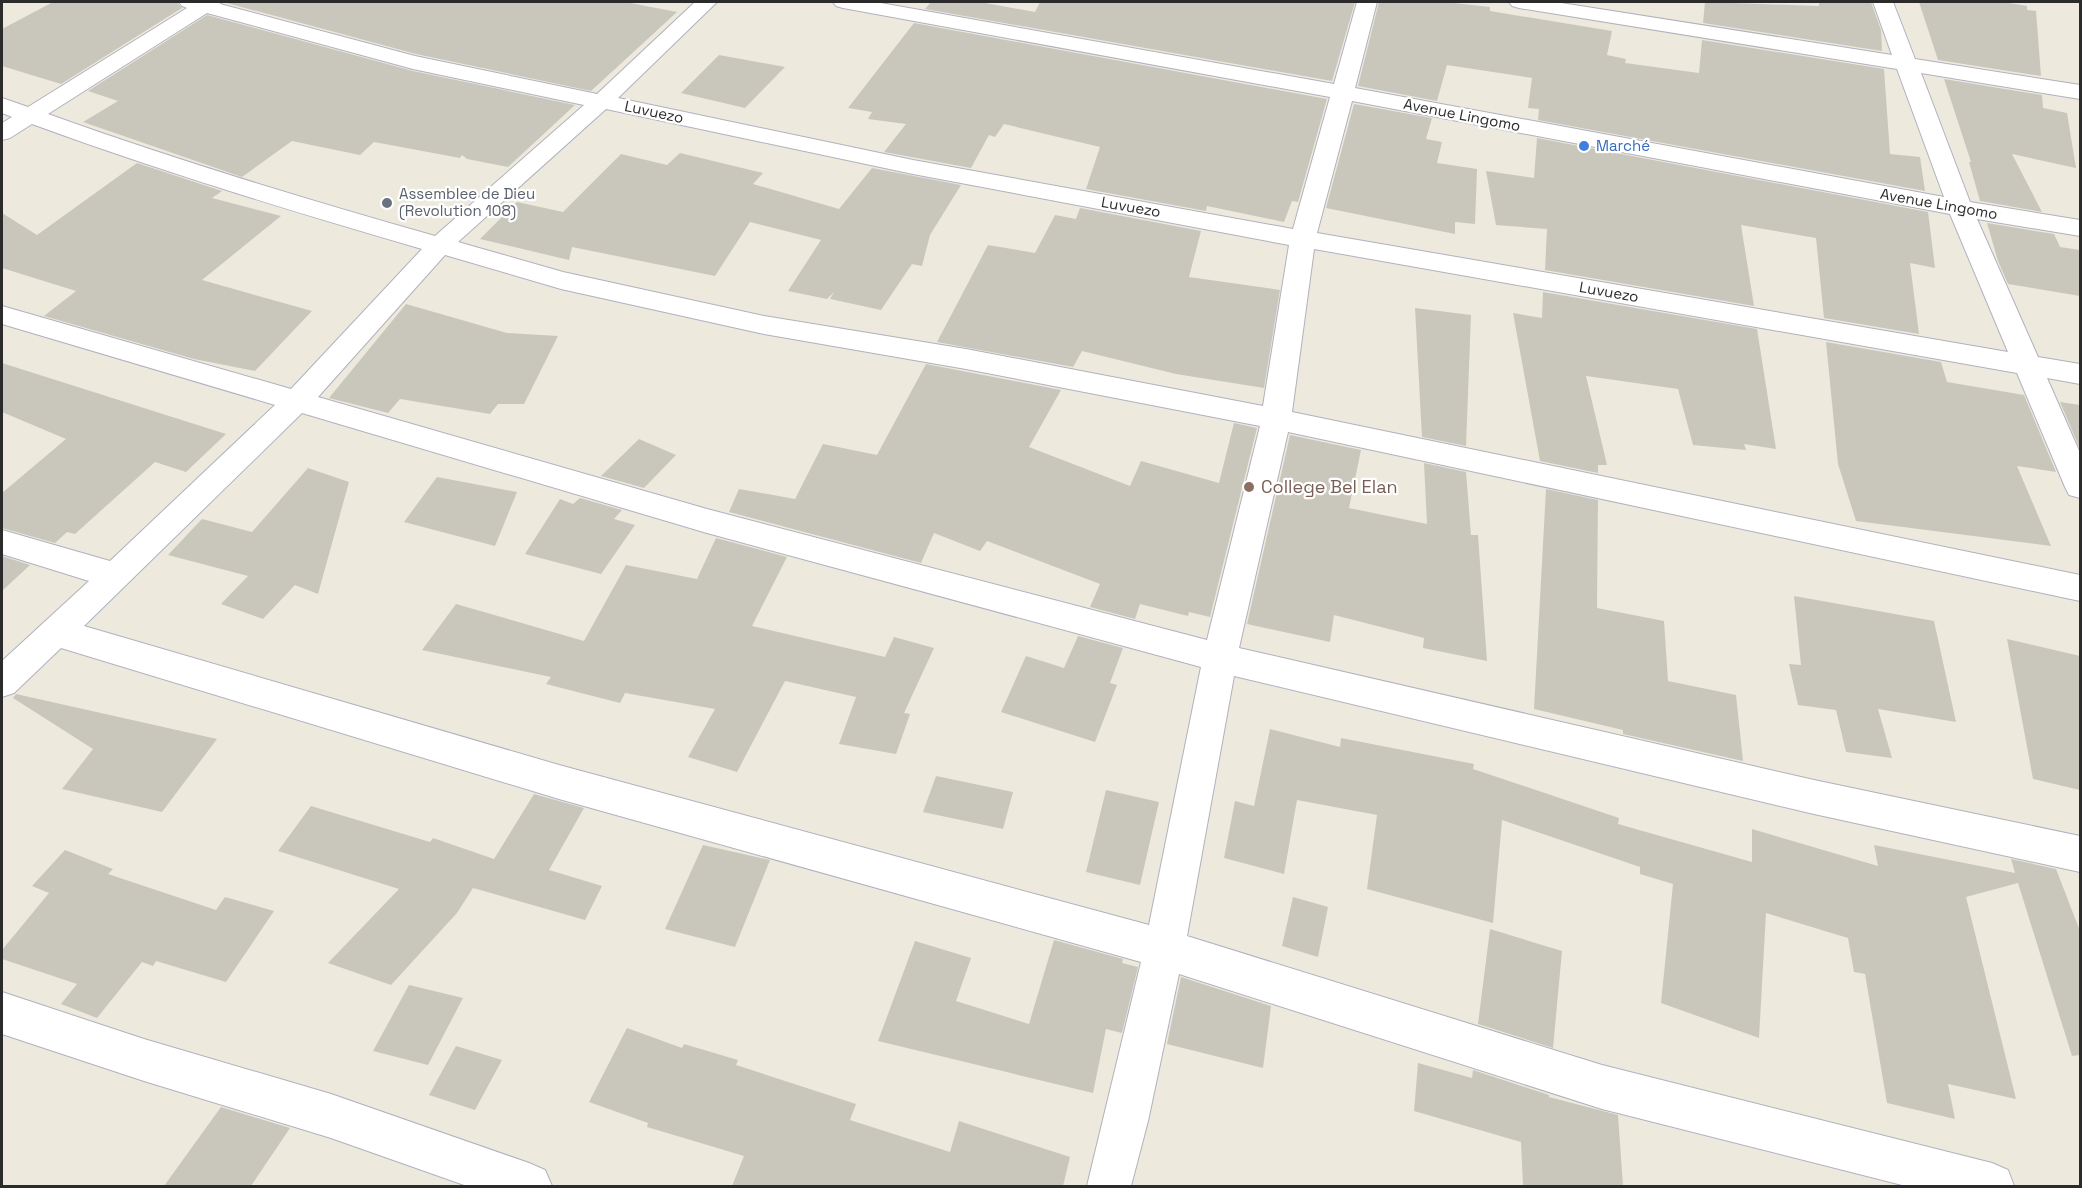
<svg xmlns="http://www.w3.org/2000/svg" width="2082" height="1188" viewBox="0 0 2082 1188" font-family="'Space Grotesk',sans-serif">
<rect width="100%" height="100%" fill="#ede9dd"/>
<path fill="#c9c7bc" d="M 53,2 L 177,2 L 182,8 L 61,84 L 2,66 L 2,29 Z
M 223,2 L 625,2 L 677,12 L 591,91 L 416,54 Z
M 931,2 L 980,2 L 1035,12 L 1040,2 L 1355,2 L 1332,81 L 925,9 Z
M 1379,2 L 1445,2 L 1490,7 L 1490,11 L 1612,31 L 1607,55 L 1626,59 L 1625,63 L 1699,73 L 1702,40 L 1884,69 L 1890,154 L 1920,157 L 1925,191 L 1538,120 L 1539,109 L 1528,108 L 1532,78 L 1447,65 L 1437,101 L 1358,86 Z
M 1705,2 L 1819,6 L 1819,2 L 1871,2 L 1881,30 L 1882,51 L 1703,23 Z
M 1919,2 L 2003,2 L 2027,6 L 2027,10 L 2036,11 L 2041,76 L 1938,60 Z
M 207,15 L 413,71 L 575,105 L 508,167 L 467,159 L 462,155 L 460,158 L 374,142 L 360,155 L 292,141 L 242,177 L 83,122 L 118,101 L 88,91 Z
M 914,23 L 1327,99 L 1298,202 L 1292,201 L 1284,222 L 1207,206 L 1206,211 L 1086,189 L 1100,147 L 1004,124 L 995,137 L 989,135 L 971,168 L 884,152 L 906,124 L 868,119 L 872,112 L 848,108 Z
M 719,55 L 785,67 L 745,108 L 681,93 Z
M 1944,79 L 2042,95 L 2043,108 L 2067,113 L 2076,168 L 2012,154 L 2042,212 L 1980,201 L 1969,162 L 1971,162 Z
M 1354,104 L 1432,118 L 1426,139 L 1442,142 L 1437,163 L 1477,169 L 1475,224 L 1455,222 L 1455,234 L 1326,208 Z
M 1537,138 L 1928,212 L 1935,268 L 1910,263 L 1919,334 L 1824,318 L 1816,238 L 1741,225 L 1754,306 L 1545,270 L 1547,229 L 1496,225 L 1486,171 L 1534,178 Z
M 680,153 L 763,173 L 753,184 L 839,209 L 872,168 L 961,185 L 930,235 L 922,266 L 912,264 L 881,310 L 830,299 L 834,292 L 827,299 L 788,291 L 821,240 L 750,222 L 715,276 L 572,247 L 569,260 L 480,239 L 517,202 L 563,212 L 621,154 L 667,165 Z
M 137,163 L 222,191 L 212,198 L 281,216 L 202,280 L 312,311 L 255,371 L 194,359 L 44,316 L 76,291 L 2,268 L 2,213 L 37,235 Z
M 1080,208 L 1201,231 L 1189,277 L 1280,290 L 1264,388 L 1176,374 L 1082,351 L 1073,367 L 937,342 L 988,245 L 1035,253 L 1055,215 L 1076,219 Z
M 1987,223 L 2054,234 L 2060,247 L 2080,250 L 2080,296 L 2008,284 L 1998,261 Z
M 1543,292 L 1757,329 L 1776,449 L 1744,444 L 1746,450 L 1693,445 L 1678,389 L 1586,376 L 1607,465 L 1598,465 L 1598,473 L 1540,461 L 1513,313 L 1542,318 Z
M 406,304 L 507,333 L 558,336 L 524,404 L 498,404 L 490,414 L 400,399 L 388,413 L 329,398 Z
M 1415,308 L 1471,315 L 1466,446 L 1422,437 Z
M 1826,342 L 1941,362 L 1947,382 L 2024,395 L 2056,472 L 2017,466 L 2051,546 L 1856,521 L 1838,464 Z
M 2,363 L 226,434 L 186,472 L 155,462 L 75,534 L 67,532 L 55,543 L 2,528 L 2,493 L 66,439 L 2,412 Z
M 926,364 L 1061,390 L 1029,447 L 1130,486 L 1141,461 L 1219,483 L 1234,423 L 1257,428 L 1210,617 L 1189,612 L 1188,616 L 1140,604 L 1135,619 L 1090,607 L 1100,584 L 987,541 L 980,551 L 934,533 L 921,563 L 729,512 L 739,489 L 795,499 L 823,444 L 877,455 Z
M 2060,402 L 2080,405 L 2080,449 Z
M 1290,435 L 1361,450 L 1349,508 L 1427,524 L 1424,463 L 1466,472 L 1471,535 L 1478,535 L 1487,661 L 1423,648 L 1424,638 L 1334,615 L 1330,642 L 1247,624 Z
M 639,439 L 676,455 L 644,488 L 601,476 Z
M 308,468 L 349,482 L 318,594 L 295,585 L 263,619 L 221,604 L 248,576 L 168,555 L 202,519 L 252,532 Z
M 437,477 L 517,492 L 495,546 L 404,522 Z
M 1546,489 L 1598,500 L 1597,608 L 1664,621 L 1668,681 L 1736,695 L 1743,761 L 1623,734 L 1623,730 L 1534,709 Z
M 580,498 L 622,510 L 614,519 L 635,525 L 601,574 L 525,554 L 560,499 L 573,504 Z
M 716,538 L 787,557 L 752,626 L 885,657 L 894,637 L 934,648 L 904,713 L 910,714 L 896,754 L 839,744 L 856,697 L 785,681 L 737,772 L 688,757 L 715,709 L 625,693 L 620,703 L 546,684 L 551,677 L 422,650 L 456,604 L 584,641 L 626,565 L 697,579 Z
M 2,556 L 30,565 L 2,591 Z
M 1794,596 L 1934,621 L 1956,722 L 1878,709 L 1892,758 L 1846,752 L 1836,710 L 1798,705 L 1789,664 L 1801,665 Z
M 1078,636 L 1123,648 L 1110,683 L 1117,685 L 1095,742 L 1001,712 L 1026,656 L 1064,668 Z
M 2007,639 L 2080,656 L 2080,790 L 2033,779 Z
M 16,694 L 217,739 L 162,812 L 62,789 L 93,749 L 13,698 Z
M 1270,729 L 1340,747 L 1341,738 L 1474,764 L 1473,769 L 1619,818 L 1618,824 L 1752,862 L 1752,829 L 1878,866 L 1874,845 L 2015,873 L 2011,859 L 2056,869 L 2080,931 L 2080,1055 L 2072,1056 L 2018,883 L 1966,897 L 2016,1099 L 1948,1084 L 1955,1119 L 1887,1103 L 1865,974 L 1854,972 L 1848,938 L 1766,913 L 1759,1038 L 1661,1003 L 1673,884 L 1640,874 L 1640,867 L 1502,820 L 1493,923 L 1367,889 L 1377,815 L 1297,800 L 1284,874 L 1224,858 L 1235,801 L 1254,806 Z
M 936,776 L 1013,792 L 1003,829 L 923,812 Z
M 1106,790 L 1159,802 L 1140,885 L 1086,872 Z
M 534,794 L 584,808 L 549,870 L 602,886 L 585,920 L 473,888 L 457,913 L 391,985 L 328,963 L 399,889 L 278,851 L 311,806 L 430,842 L 433,838 L 494,859 Z
M 703,845 L 770,860 L 735,947 L 665,929 Z
M 65,850 L 113,869 L 108,874 L 216,910 L 225,897 L 274,911 L 226,982 L 156,961 L 153,966 L 142,962 L 97,1018 L 61,1004 L 77,984 L 2,959 L 2,950 L 49,893 L 32,886 Z
M 1293,897 L 1328,907 L 1318,957 L 1282,946 Z
M 1490,929 L 1562,951 L 1553,1048 L 1478,1024 Z
M 1054,940 L 1123,959 L 1122,963 L 1138,967 L 1122,1033 L 1106,1029 L 1093,1093 L 878,1041 L 915,941 L 971,958 L 956,1001 L 1029,1024 Z
M 1181,977 L 1271,1006 L 1263,1068 L 1167,1044 Z
M 409,985 L 463,998 L 428,1065 L 373,1051 Z
M 627,1028 L 682,1048 L 684,1044 L 738,1060 L 736,1065 L 856,1104 L 850,1120 L 950,1152 L 959,1121 L 1070,1157 L 1063,1186 L 732,1186 L 744,1156 L 647,1127 L 648,1123 L 589,1102 Z
M 456,1046 L 502,1060 L 475,1110 L 429,1095 Z
M 1418,1063 L 1472,1078 L 1473,1070 L 1549,1095 L 1549,1097 L 1618,1115 L 1623,1186 L 1523,1186 L 1521,1142 L 1414,1111 Z
M 221,1107 L 290,1128 L 251,1186 L 164,1186 Z"/>
<g fill="none" stroke-linecap="round" stroke-linejoin="round">
<defs>
<path id="minor" d="M 179,2 L 221,2 L 220,4 L 415,56 L 597,94 L 695,2 L 717,2 L 618,98 L 913,160 L 1293,229 L 1330,97 L 843,8 L 836,6 L 833,2 L 875,2 L 1334,84 L 1357,2 L 1377,2 L 1355,88 L 1944,197 L 1897,69 L 1519,8 L 1512,6 L 1509,2 L 1555,2 L 1892,55 L 1873,2 L 1893,2 L 1915,59 L 2080,85 L 2080,99 L 1921,73 L 1970,202 L 2080,220 L 2080,236 L 1977,219 L 2038,357 L 2080,364 L 2080,384 L 2047,378 L 2080,453 L 2080,498 L 2069,495 L 2065,487 L 2017,373 L 1314,249 L 1292,412 L 2080,575 L 2080,601 L 1288,432 L 1239,648 L 1814,780 L 2080,836 L 2080,872 L 1814,814 L 1234,676 L 1187,936 L 1602,1065 L 1992,1163 L 2008,1170 L 2014,1186 L 1906,1186 L 1602,1109 L 1179,974 L 1148,1121 L 1131,1186 L 1087,1186 L 1141,962 L 559,799 L 61,648 L 14,693 L 2,697 L 2,661 L 89,581 L 2,554 L 2,530 L 110,561 L 275,405 L 2,324 L 2,306 L 291,389 L 422,249 C 291,211 160,171 32,124 L 10,138 L 2,140 L 2,123 L 12,117 L 2,113 L 2,98 L 28,107 L 187,8 L 182,6 ZM 207,13 L 413,69 L 584,105 L 435,236 C 305,199 175,160 48,114 ZM 1352,101 L 1950,214 L 2008,352 L 1317,233 ZM 606,109 L 913,174 L 1289,245 L 1263,406 L 966,349 L 764,316 L 563,272 L 458,242 ZM 445,255 L 561,289 L 764,334 L 966,369 L 1260,426 L 1207,640 L 707,509 L 318,397 ZM 302,413 L 707,533 L 1201,667 L 1149,925 L 559,765 L 84,626 Z
M 2,992 L 144,1039 L 331,1094 L 529,1163 L 545,1170 L 552,1186 L 467,1186 L 331,1138 L 144,1081 L 2,1034 Z"/>
</defs>
<use href="#minor" stroke="#b1b1bf" stroke-width="2"/>
<use href="#minor" fill="#fff" fill-rule="evenodd"/>
</g>
<circle fill="#3f7fe0" stroke="#fff" stroke-width="2" cx="1584" cy="146" r="6"/>
<circle fill="#6b7280" stroke="#fff" stroke-width="2" cx="387" cy="203" r="6"/>
<circle fill="#8d6e63" stroke="#fff" stroke-width="2" cx="1249" cy="487" r="6"/>
<g text-anchor="middle" stroke-width="4.5" stroke-linejoin="round" paint-order="stroke">
<g font-size="15" fill="#2b2b2b" stroke="#fff">
<text transform="translate(654 112) rotate(12)" y="5">Luvuezo</text>
<text transform="translate(1462 115) rotate(11)" y="5">Avenue Lingomo</text>
<text transform="translate(1939 204) rotate(10)" y="5">Avenue Lingomo</text>
<text transform="translate(1131 207) rotate(10)" y="5">Luvuezo</text>
<text transform="translate(1609 292) rotate(10)" y="5">Luvuezo</text>
</g>
<g font-size="15" fill="#366cbe" stroke="#fff" text-anchor="start">
<text x="1596" y="151">Marché</text>
</g>
<g font-size="15" fill="#5b616d" stroke="#fff" text-anchor="start">
<text x="399" y="199">Assemblee de Dieu<tspan x="399" dy="17">(Revolution 108)</tspan></text>
</g>
<g font-size="18" fill="#785e54" stroke="#fff" text-anchor="start">
<text x="1261" y="493">College Bel Elan</text>
</g>
</g>
<rect width="2082" height="1188" fill="none" stroke="#2b2b2b" stroke-width="6"/>
</svg>
